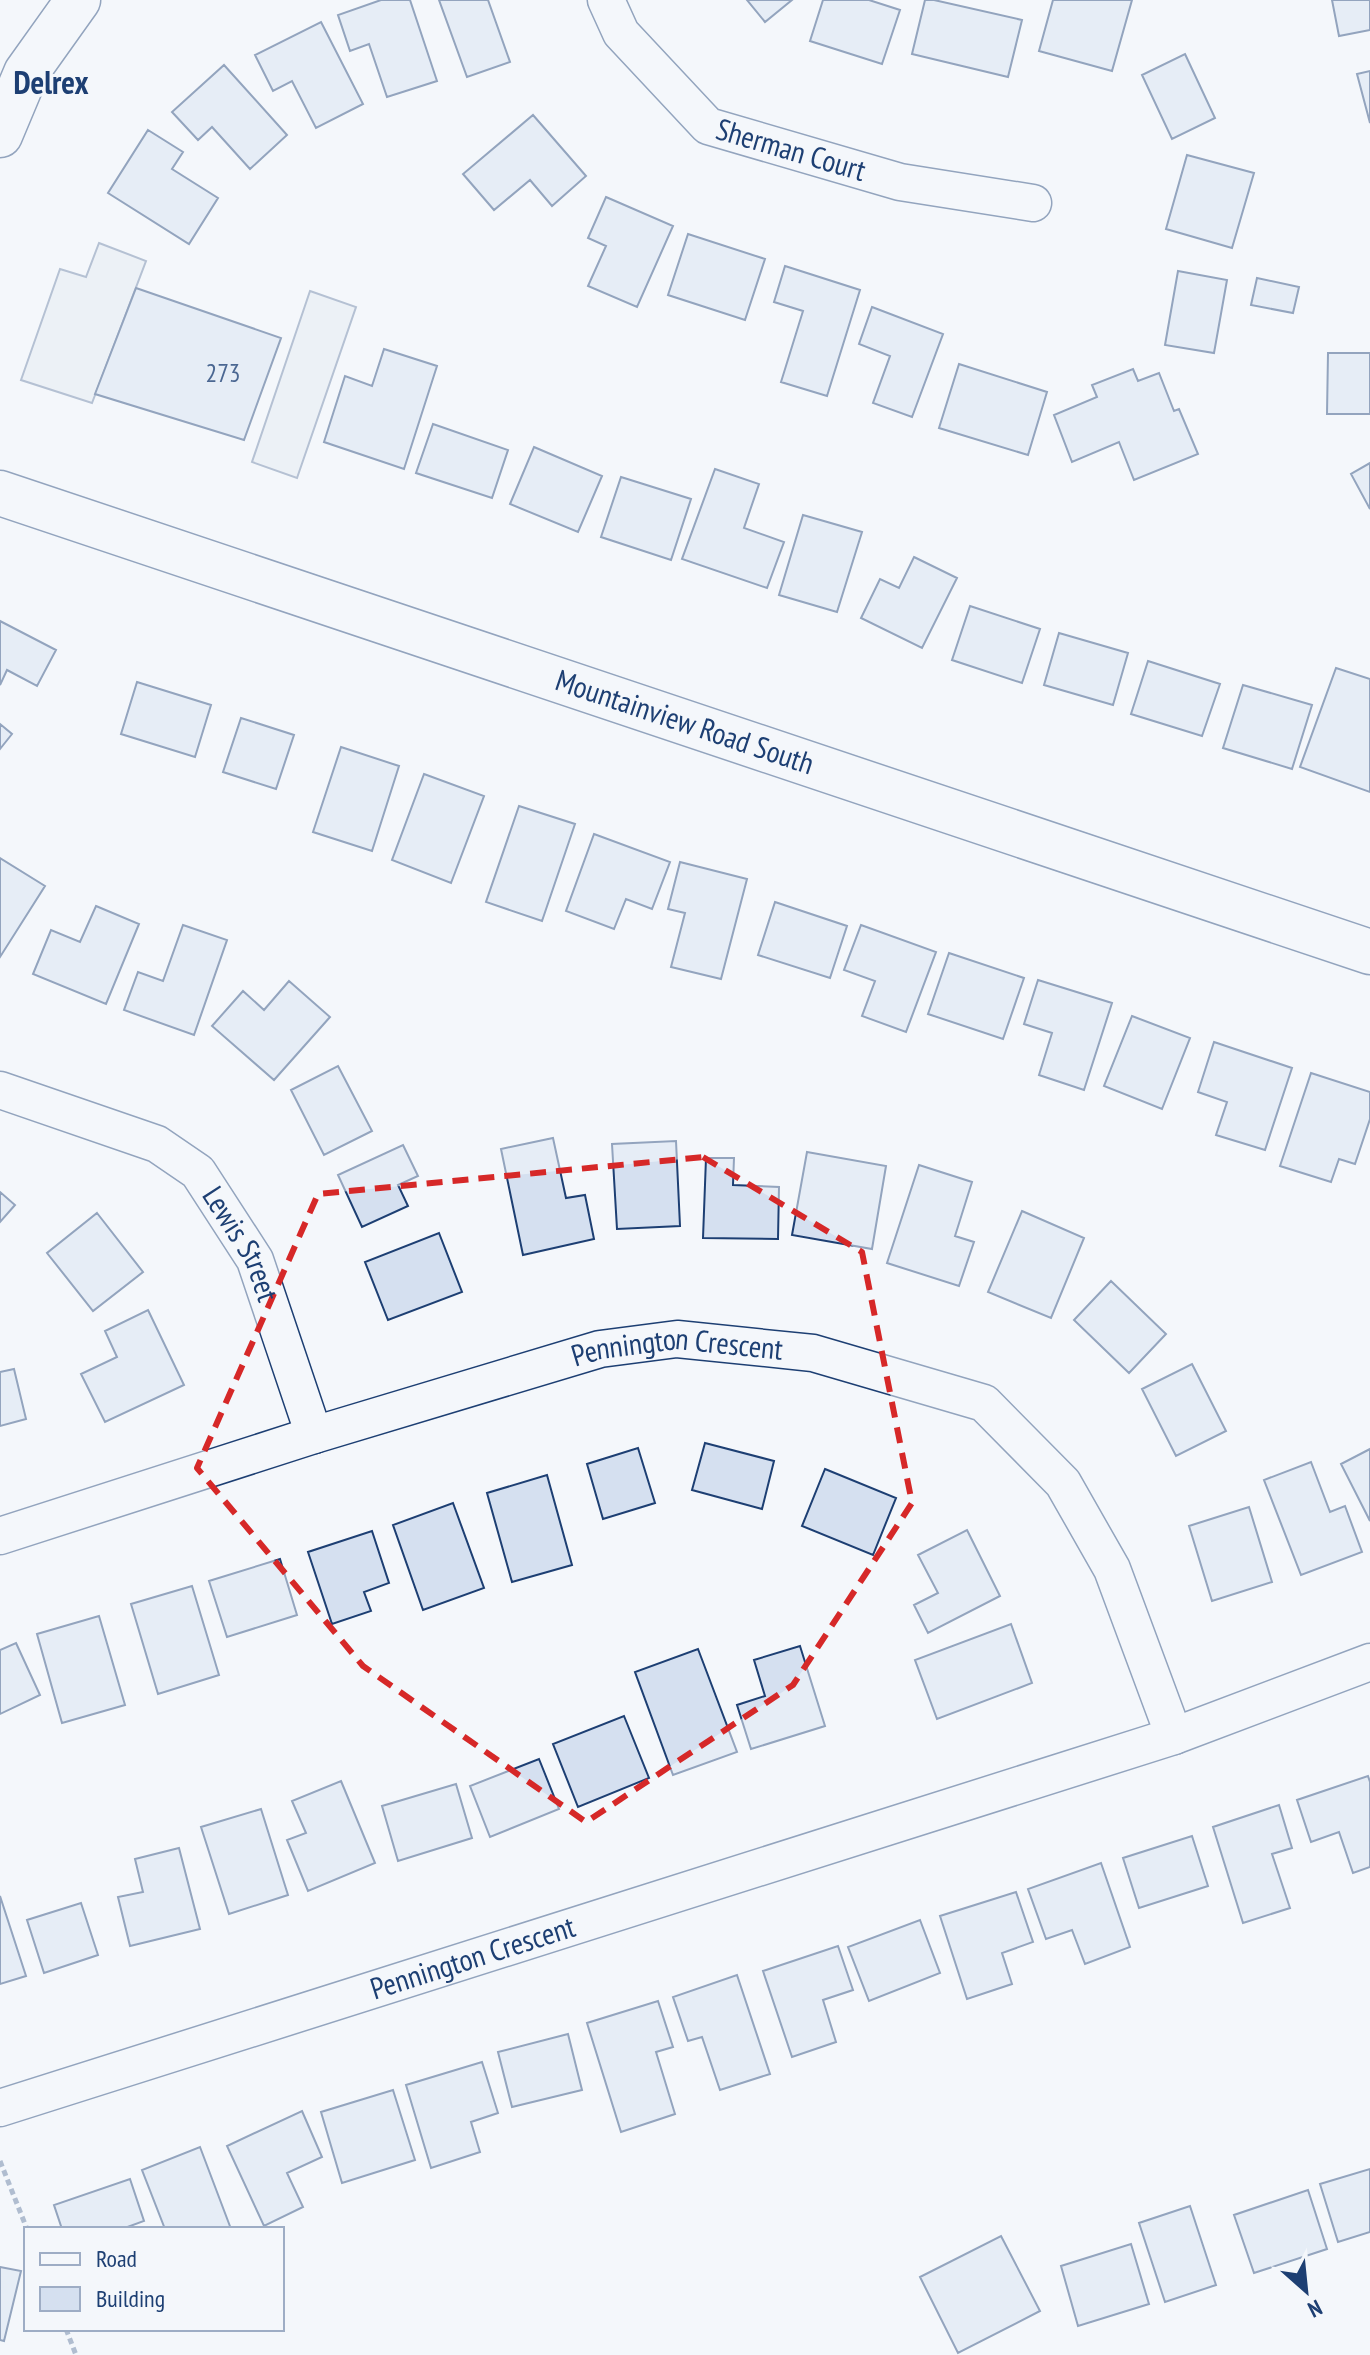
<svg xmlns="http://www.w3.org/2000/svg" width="1370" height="2355" viewBox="0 0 1370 2355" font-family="'PT Sans Narrow',sans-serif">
<rect width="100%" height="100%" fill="#f4f7fb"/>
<path fill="#e3e8f0" stroke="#687fa3" stroke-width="2" d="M 99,243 L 146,261 L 92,403 L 21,380 L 60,269 L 86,277 Z
M 310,291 L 356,307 L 297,478 L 252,462 Z"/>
<path fill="#d5e0f0" stroke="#1d3f73" stroke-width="2" d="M 381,0 L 410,0 L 437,81 L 387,97 L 369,44 L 350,51 L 338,15 Z
M 439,0 L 488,0 L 510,62 L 467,77 Z
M 747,0 L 792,0 L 765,22 Z
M 823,0 L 869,0 L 900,10 L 882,64 L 810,41 Z
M 925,0 L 934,0 L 1022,20 L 1008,77 L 912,54 Z
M 1053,0 L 1132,0 L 1112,71 L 1039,51 Z
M 1332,0 L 1370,0 L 1370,30 L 1339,36 Z
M 321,22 L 363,104 L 316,128 L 292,81 L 273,91 L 255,55 Z
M 1185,54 L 1215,118 L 1172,139 L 1142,75 Z
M 224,65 L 287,135 L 250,169 L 212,127 L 198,140 L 172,112 Z
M 1370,71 L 1370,123 L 1357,74 Z
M 533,115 L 586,176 L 552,206 L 530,180 L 494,210 L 463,174 Z
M 148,130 L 183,152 L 172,169 L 218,198 L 189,244 L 108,193 Z
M 1187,155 L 1254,173 L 1232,248 L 1166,229 Z
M 606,197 L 673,226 L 637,307 L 588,286 L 606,246 L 588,238 Z
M 688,234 L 765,259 L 745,320 L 668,295 Z
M 785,266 L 860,290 L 827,396 L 781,382 L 803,311 L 774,302 Z
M 1178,271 L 1227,280 L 1214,353 L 1165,345 Z
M 1257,278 L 1299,287 L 1293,313 L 1251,305 Z
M 136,288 L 281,338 L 244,440 L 95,394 Z
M 872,307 L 943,334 L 912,417 L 873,403 L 890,356 L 859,344 Z
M 384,349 L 437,366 L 404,469 L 324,442 L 345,376 L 372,386 Z
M 1328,353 L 1370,353 L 1370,414 L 1327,414 Z
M 959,364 L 1047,392 L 1028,455 L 939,428 Z
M 1133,369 L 1138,381 L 1159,373 L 1174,411 L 1179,409 L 1198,454 L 1134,480 L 1119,442 L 1072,462 L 1054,415 L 1097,397 L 1092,385 Z
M 433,424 L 508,450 L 492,498 L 416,473 Z
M 534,447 L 602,476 L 578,532 L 510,504 Z
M 1370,463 L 1370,509 L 1351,474 Z
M 715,469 L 759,484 L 744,528 L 784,542 L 767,588 L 682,559 Z
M 621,477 L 691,499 L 671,560 L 601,537 Z
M 803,515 L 862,532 L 837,612 L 779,595 Z
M 914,557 L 957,578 L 922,648 L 861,618 L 880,579 L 899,588 Z
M 970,606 L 1040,629 L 1022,683 L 952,660 Z
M 0,621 L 56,650 L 37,686 L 7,670 L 0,685 Z
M 1059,633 L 1128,653 L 1113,705 L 1044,685 Z
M 1148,661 L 1220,684 L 1202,736 L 1131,714 Z
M 1336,668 L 1370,679 L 1370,792 L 1300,767 Z
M 137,682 L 211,705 L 195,757 L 121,734 Z
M 1243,685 L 1312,705 L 1292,769 L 1223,748 Z
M 241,718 L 294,735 L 276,789 L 223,772 Z
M 0,724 L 12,734 L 0,749 Z
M 341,747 L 399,766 L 372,851 L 313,832 Z
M 424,774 L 484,796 L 451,883 L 392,860 Z
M 519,806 L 575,824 L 542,921 L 486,902 Z
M 594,834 L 670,862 L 652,909 L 626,899 L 614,929 L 566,911 Z
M 0,858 L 45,886 L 0,957 Z
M 680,862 L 747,879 L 721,979 L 671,967 L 685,913 L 668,909 Z
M 775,902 L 847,926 L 830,978 L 758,955 Z
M 96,906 L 139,924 L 106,1004 L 33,974 L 51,930 L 80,942 Z
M 183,925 L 227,940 L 194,1035 L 124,1010 L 138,972 L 163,981 Z
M 861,925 L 936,952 L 906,1032 L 862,1016 L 875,981 L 844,970 Z
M 949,953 L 1024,978 L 1003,1039 L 928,1014 Z
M 1038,980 L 1112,1003 L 1084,1090 L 1039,1075 L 1052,1033 L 1024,1024 Z
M 289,981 L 330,1017 L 274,1080 L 212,1026 L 243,991 L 264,1010 Z
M 1132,1016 L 1190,1038 L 1162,1109 L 1104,1086 Z
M 1214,1042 L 1292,1068 L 1265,1150 L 1216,1135 L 1227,1102 L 1198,1092 Z
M 338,1066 L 372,1131 L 324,1155 L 291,1090 Z
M 1311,1073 L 1370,1092 L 1370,1119 L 1355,1164 L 1339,1159 L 1331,1182 L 1280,1166 Z
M 553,1138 L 566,1198 L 585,1195 L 594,1239 L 523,1255 L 501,1149 Z
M 676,1141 L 680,1226 L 617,1229 L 612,1144 Z
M 403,1145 L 418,1176 L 398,1185 L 408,1206 L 362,1227 L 338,1175 Z
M 807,1152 L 886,1166 L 872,1249 L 792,1235 Z
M 706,1158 L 734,1158 L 733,1185 L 779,1187 L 778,1239 L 703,1238 Z
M 919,1165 L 972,1182 L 955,1236 L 974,1242 L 959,1286 L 887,1263 Z
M 0,1192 L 15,1205 L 0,1222 Z
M 1022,1211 L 1084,1238 L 1051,1318 L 988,1292 Z
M 97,1213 L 143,1272 L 93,1311 L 47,1253 Z
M 439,1233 L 462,1292 L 388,1320 L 365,1262 Z
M 1111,1281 L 1166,1334 L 1129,1373 L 1074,1320 Z
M 148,1310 L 184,1385 L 105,1422 L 81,1374 L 117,1357 L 105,1331 Z
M 1192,1364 L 1226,1431 L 1176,1456 L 1142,1389 Z
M 14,1369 L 26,1419 L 0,1426 L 0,1372 Z
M 705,1443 L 774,1461 L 762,1509 L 692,1490 Z
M 638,1448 L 655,1503 L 603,1519 L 587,1464 Z
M 1370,1449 L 1370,1521 L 1341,1464 Z
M 1311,1462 L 1330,1512 L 1345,1506 L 1362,1552 L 1301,1575 L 1264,1480 Z
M 825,1469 L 896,1498 L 873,1555 L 802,1526 Z
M 547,1475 L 572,1565 L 512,1582 L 487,1493 Z
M 453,1503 L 484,1588 L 423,1610 L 393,1525 Z
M 1249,1507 L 1272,1582 L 1212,1601 L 1189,1526 Z
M 967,1530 L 1000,1596 L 928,1633 L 914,1605 L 938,1593 L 918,1555 Z
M 372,1531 L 389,1583 L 364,1592 L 371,1611 L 332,1624 L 308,1552 Z
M 280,1559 L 297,1615 L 227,1637 L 209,1581 Z
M 192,1586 L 219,1675 L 158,1694 L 131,1604 Z
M 99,1616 L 125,1705 L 62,1723 L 37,1634 Z
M 1011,1624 L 1032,1683 L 937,1719 L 915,1660 Z
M 16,1643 L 40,1695 L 0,1714 L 0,1650 Z
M 800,1646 L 825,1726 L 751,1749 L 737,1705 L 765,1696 L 754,1660 Z
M 698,1649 L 737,1752 L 673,1775 L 635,1672 Z
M 624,1716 L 649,1778 L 578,1807 L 553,1744 Z
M 539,1759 L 559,1809 L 490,1837 L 470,1786 Z
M 1368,1776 L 1370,1782 L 1370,1867 L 1353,1873 L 1339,1832 L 1311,1842 L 1297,1800 Z
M 341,1781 L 375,1863 L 308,1891 L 287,1840 L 306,1833 L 292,1801 Z
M 456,1784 L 472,1838 L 398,1861 L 382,1806 Z
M 1279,1805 L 1292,1848 L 1272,1854 L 1290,1908 L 1243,1923 L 1213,1827 Z
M 261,1809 L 288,1895 L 229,1914 L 201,1827 Z
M 1192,1836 L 1208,1886 L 1139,1908 L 1123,1858 Z
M 179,1848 L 200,1929 L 130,1946 L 118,1897 L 143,1892 L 135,1859 Z
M 1101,1863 L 1130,1947 L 1085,1964 L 1072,1930 L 1046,1939 L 1028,1889 Z
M 1016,1892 L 1033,1942 L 1002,1953 L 1012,1984 L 967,1999 L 940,1916 Z
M 0,1896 L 26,1976 L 0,1984 Z
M 81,1903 L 98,1955 L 44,1973 L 27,1920 Z
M 920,1920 L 940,1973 L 869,2001 L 848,1947 Z
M 838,1946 L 853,1990 L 823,2000 L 836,2042 L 792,2057 L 763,1971 Z
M 737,1975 L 770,2074 L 720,2090 L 702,2037 L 688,2041 L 673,1997 Z
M 658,2001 L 673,2047 L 656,2052 L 675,2114 L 621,2132 L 587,2023 Z
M 568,2034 L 582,2090 L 512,2107 L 498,2052 Z
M 482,2062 L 498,2113 L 471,2122 L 480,2152 L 431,2168 L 406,2085 Z
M 393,2090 L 415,2160 L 342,2183 L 321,2112 Z
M 302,2111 L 322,2157 L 287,2173 L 303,2207 L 264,2226 L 227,2146 Z
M 200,2147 L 231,2229 L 165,2229 L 142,2170 Z
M 1370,2169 L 1370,2232 L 1338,2242 L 1320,2184 Z
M 130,2179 L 144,2221 L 122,2229 L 62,2229 L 54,2205 Z
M 1308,2190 L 1327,2249 L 1254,2273 L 1234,2215 Z
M 1190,2206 L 1216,2285 L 1165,2302 L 1139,2223 Z
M 1001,2236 L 1040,2311 L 958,2353 L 920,2277 Z
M 1131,2244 L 1149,2304 L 1078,2326 L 1061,2266 Z
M 0,2267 L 21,2271 L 4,2341 L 0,2340 Z"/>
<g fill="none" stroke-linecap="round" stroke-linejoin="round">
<defs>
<g id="minor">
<path id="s1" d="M 606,0 L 621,33 L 708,126 L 900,182 L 1033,203"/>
<path id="s2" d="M 0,1090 L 157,1144 L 198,1172 L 255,1260 L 314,1435"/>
<path id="s3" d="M 0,1536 L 314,1435 L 600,1349 L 677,1339 L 813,1353 L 984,1403 L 1063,1483 L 1112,1569 L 1174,1736"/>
<path id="s4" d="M 0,2108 L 1174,1736 L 1370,1662"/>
</g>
<path id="tertiary" d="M 0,135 L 26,73 L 78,0"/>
<g id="secondary">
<path id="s5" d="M 0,493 L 1370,952"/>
</g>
</defs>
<use href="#minor" stroke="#1d3f73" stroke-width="39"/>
<use href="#tertiary" stroke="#1d3f73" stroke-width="47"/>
<use href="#secondary" stroke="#1d3f73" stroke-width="47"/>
<path stroke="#5e769c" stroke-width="5" stroke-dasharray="6 4" stroke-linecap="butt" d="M 0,2161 L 27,2229
M 66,2329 L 76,2355"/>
<use href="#minor" stroke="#f4f7fb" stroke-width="36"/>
<use href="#tertiary" stroke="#f4f7fb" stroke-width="44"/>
<use href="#secondary" stroke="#f4f7fb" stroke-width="44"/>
</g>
<path d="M0 0H1370V2355H0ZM 703,1157 L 862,1252 L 912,1503 L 793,1685 L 586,1822 L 363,1666 L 197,1468 L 318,1194 Z" fill="#f4f7fb" fill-opacity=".55" fill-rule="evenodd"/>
<path fill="none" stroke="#d62828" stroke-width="6" stroke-dasharray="16 10" stroke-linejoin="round" d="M 703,1157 L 862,1252 L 912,1503 L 793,1685 L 586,1822 L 363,1666 L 197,1468 L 318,1194 Z"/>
<g text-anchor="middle" stroke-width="6" stroke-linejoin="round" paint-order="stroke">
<g font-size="26" fill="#4b6792">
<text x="223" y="382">273</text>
</g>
<g font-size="30" fill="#1d3f73" stroke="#f4f7fb">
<text dy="10" stroke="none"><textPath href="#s1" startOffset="250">Sherman Court</textPath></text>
<text dy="10" stroke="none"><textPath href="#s5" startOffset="722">Mountainview Road South</textPath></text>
<text dy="10" stroke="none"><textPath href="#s2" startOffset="300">Lewis Street</textPath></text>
<text dy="10" stroke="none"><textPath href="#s3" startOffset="706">Pennington Crescent</textPath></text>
<text dy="10" stroke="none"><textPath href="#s4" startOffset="496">Pennington Crescent</textPath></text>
</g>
<g font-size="32" font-weight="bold" fill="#1d3f73" stroke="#f4f7fb">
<text x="51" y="94">Delrex</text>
</g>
</g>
<rect x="24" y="2227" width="260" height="104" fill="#f4f7fb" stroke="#9eadc5" stroke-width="2"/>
<rect x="40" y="2253" width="40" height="12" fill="#f4f7fb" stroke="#9eadc5" stroke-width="2"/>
<text x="96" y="2267" font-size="24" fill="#1d3f73">Road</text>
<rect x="40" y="2287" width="40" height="24" fill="#d5e0f0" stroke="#9eadc5" stroke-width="2"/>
<text x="96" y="2307" font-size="24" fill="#1d3f73">Building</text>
<g transform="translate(1306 2291) rotate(153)" stroke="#f4f7fb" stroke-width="6" paint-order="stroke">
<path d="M0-6L14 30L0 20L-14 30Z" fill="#1d3f73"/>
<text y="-12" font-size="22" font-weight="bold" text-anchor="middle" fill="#1d3f73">N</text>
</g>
</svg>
